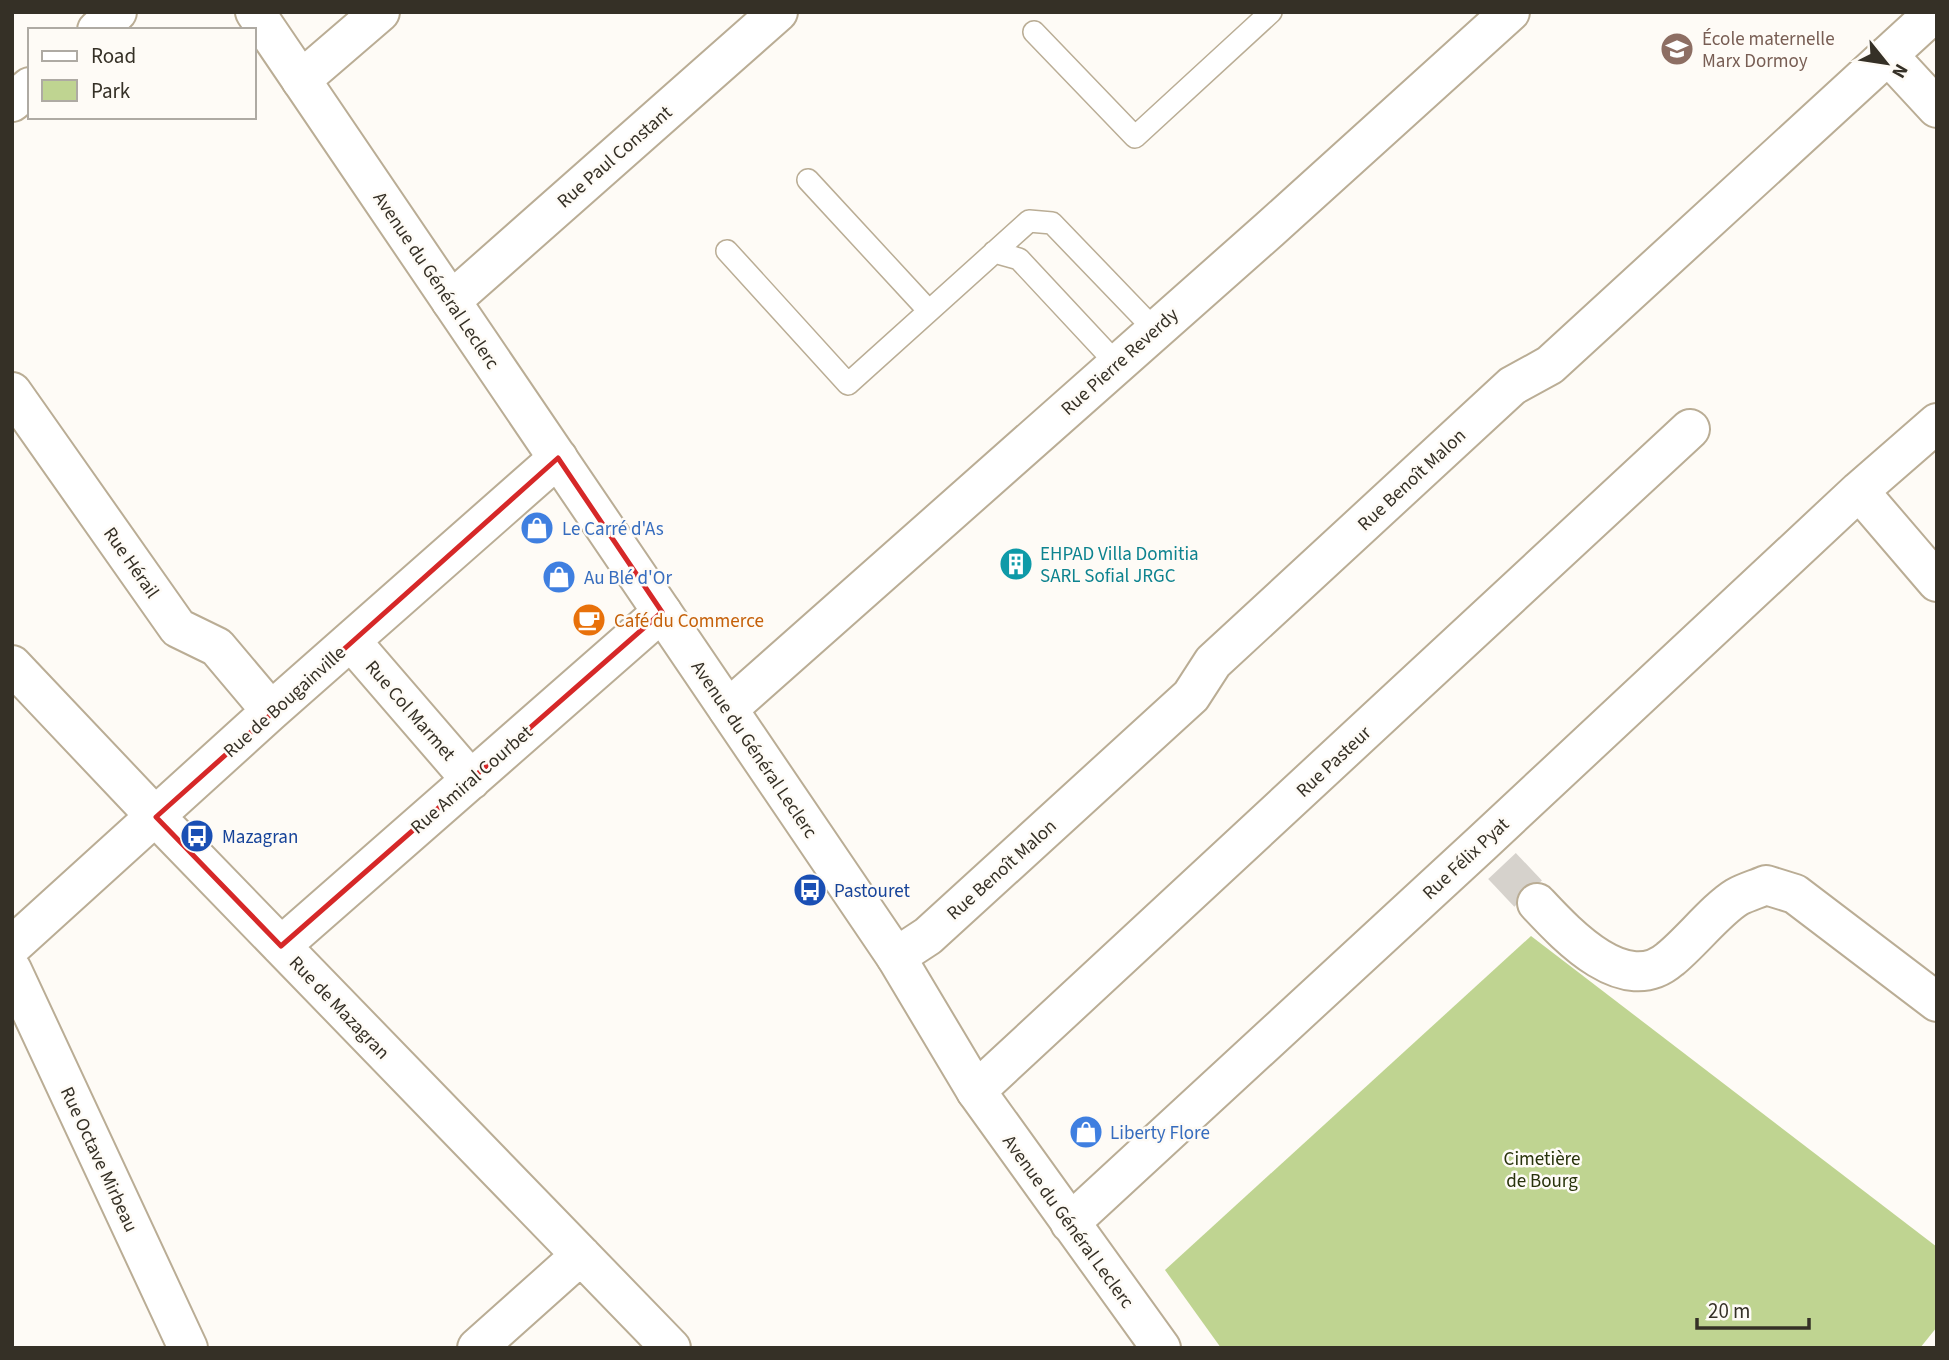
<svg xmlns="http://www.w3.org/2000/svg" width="1949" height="1360" viewBox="0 0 1949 1360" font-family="'Source Sans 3',sans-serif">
<rect width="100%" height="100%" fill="#fefbf6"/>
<path fill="#bfd491" d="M 1531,936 L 1937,1247 L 1937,1327 L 1920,1348 L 1221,1348 L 1165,1270 Z"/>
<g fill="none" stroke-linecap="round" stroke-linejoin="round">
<path stroke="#d6d2cc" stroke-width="38" stroke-dasharray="38 19" stroke-linecap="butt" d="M 1502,866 L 1537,903"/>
<defs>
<path id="service" d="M 1034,32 L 1135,137 L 1271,12
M 808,180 L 929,311
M 727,251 L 848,384 L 1029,221 L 1052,223 L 1155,330
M 994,252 L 1019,259 L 1117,364"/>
<path id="minor" d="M 97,30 L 117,12
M 1888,55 L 1937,108
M 301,80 L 380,12
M 12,102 L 30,87
M 451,301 L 778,12
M 12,392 L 178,628 L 217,647 L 271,711
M 1859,491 L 1937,582
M 351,641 L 471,780
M 12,665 L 156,817 L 671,1348
M 728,709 L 1270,229 L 1510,12
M 1537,903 C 1567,935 1625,998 1670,959 C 1690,943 1717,909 1737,897 C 1746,892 1757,889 1766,885 L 1795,894 L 1937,1002
M 12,946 L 271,711 L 558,458
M 281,946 L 662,612
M 896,957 L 928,936 L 1191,696 L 1213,662 L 1512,386 L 1550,365 L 1935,12
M 12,970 L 188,1348
M 976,1091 L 1690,429
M 1070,1223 L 1481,844 L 1859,491 L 1937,423
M 477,1348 L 581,1255"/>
<path id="secondary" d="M 255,12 L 896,957 L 976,1091 L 1161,1348"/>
</defs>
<use href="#service" stroke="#baad95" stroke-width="24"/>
<use href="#minor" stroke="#baad95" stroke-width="42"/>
<use href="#secondary" stroke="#baad95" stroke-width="42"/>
<use href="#service" stroke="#fff" stroke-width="21"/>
<use href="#minor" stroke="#fff" stroke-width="38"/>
<use href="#secondary" stroke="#fff" stroke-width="38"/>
</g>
<path fill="none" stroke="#d62828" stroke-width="5" stroke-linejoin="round" d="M 558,458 L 662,612 L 281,946 L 156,817 Z"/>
<defs>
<symbol id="school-disc" viewBox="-11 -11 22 22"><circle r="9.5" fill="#8d6e63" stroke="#fefbf6"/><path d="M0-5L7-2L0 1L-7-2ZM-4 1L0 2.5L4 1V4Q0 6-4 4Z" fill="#fff"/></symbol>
<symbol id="shop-disc" viewBox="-11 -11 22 22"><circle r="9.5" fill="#3f7fe0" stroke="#fefbf6"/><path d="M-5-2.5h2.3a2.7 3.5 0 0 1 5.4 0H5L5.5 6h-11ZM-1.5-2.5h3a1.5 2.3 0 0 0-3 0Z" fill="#fff"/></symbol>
<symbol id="building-disc" viewBox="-11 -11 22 22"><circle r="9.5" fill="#0f9aa8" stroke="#fefbf6"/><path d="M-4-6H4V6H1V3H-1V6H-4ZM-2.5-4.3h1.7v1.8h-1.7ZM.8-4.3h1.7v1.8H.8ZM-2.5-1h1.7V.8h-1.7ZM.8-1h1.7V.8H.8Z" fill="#fff"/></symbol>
<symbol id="cafe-disc" viewBox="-11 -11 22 22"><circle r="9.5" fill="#e8710a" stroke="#fefbf6"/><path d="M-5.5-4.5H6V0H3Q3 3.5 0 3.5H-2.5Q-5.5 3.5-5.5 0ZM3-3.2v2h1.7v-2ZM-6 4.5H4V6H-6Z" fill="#fff"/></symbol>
<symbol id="bus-disc" viewBox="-11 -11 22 22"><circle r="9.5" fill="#1a4fb4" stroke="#fefbf6"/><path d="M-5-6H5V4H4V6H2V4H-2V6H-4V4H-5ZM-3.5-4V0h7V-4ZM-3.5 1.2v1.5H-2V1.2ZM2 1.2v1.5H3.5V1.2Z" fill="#fff"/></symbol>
</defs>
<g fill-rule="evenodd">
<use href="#school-disc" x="1658" y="30" width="38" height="38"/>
<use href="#shop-disc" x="518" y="509" width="38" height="38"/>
<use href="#building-disc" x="997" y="545" width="38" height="38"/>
<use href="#shop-disc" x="540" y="558" width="38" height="38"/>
<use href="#cafe-disc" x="570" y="601" width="38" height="38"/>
<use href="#bus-disc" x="178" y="817" width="38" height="38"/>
<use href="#bus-disc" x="791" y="871" width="38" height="38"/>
<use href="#shop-disc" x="1067" y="1113" width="38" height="38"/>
</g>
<g text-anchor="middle" stroke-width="5" stroke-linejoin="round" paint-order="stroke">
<g font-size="19" fill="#785e54" stroke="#fefbf6" text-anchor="start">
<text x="1702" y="45">École maternelle<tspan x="1702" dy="22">Marx Dormoy</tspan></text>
</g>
<g font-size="19" fill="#353026" stroke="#fefbf6">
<text transform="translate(614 156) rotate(-41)" y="7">Rue Paul Constant</text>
<text transform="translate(437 280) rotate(56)" y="7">Avenue du Général Leclerc</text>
<text transform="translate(1119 361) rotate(-42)" y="7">Rue Pierre Reverdy</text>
<text transform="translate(1411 479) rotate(-43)" y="7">Rue Benoît Malon</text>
<text transform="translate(132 562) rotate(55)" y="7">Rue Hérail</text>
<text transform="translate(284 701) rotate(-42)" y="7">Rue de Bougainville</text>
<text transform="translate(411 710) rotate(49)" y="7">Rue Col Marmet</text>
<text transform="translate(755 749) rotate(56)" y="7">Avenue du Général Leclerc</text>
<text transform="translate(1333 761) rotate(-43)" y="7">Rue Pasteur</text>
<text transform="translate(471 779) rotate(-41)" y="7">Rue Amiral Courbet</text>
<text transform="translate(1465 858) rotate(-43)" y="7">Rue Félix Pyat</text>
<text transform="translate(1001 869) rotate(-42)" y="7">Rue Benoît Malon</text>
<text transform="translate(340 1007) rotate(46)" y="7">Rue de Mazagran</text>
<text transform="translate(100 1159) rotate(65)" y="7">Rue Octave Mirbeau</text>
<text transform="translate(1069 1221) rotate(54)" y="7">Avenue du Général Leclerc</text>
</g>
<g font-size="19" fill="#366cbe" stroke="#fefbf6" text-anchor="start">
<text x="562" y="535">Le Carré d'As</text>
<text x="584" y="584">Au Blé d'Or</text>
<text x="1110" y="1139">Liberty Flore</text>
</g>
<g font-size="19" fill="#0d838f" stroke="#fefbf6" text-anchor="start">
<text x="1040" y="560">EHPAD Villa Domitia<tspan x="1040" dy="22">SARL Sofial JRGC</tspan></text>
</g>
<g font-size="19" fill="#c56008" stroke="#fefbf6" text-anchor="start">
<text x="614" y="627">Café du Commerce</text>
</g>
<g font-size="19" fill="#164399" stroke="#fefbf6" text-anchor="start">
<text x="222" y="843">Mazagran</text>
<text x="834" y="897">Pastouret</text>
</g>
<g font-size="19" fill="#28330b" stroke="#fefbf6">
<text x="1542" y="1165">Cimetière<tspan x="1542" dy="22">de Bourg</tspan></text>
</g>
</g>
<rect width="1949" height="1360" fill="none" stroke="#353026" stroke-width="28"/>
<rect x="28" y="28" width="228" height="91" fill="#fefbf6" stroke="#aeaaa3" stroke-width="2"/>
<rect x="42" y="51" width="35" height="10" fill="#ffffff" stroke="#aeaaa3" stroke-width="2"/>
<text x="91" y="63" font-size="21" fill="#353026">Road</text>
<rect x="42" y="80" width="35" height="21" fill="#bfd491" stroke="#aeaaa3" stroke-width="2"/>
<text x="91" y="98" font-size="21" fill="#353026">Park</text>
<g transform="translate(1886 63) rotate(120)" stroke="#fefbf6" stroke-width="5" paint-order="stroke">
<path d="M0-5L12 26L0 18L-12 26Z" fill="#353026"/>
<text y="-10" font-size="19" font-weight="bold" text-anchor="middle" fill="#353026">N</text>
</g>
<path d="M1697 1318v10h112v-10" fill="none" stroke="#353026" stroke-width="3.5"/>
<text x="1708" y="1318" font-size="21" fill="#353026" stroke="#fefbf6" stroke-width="5" paint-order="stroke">20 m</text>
</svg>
